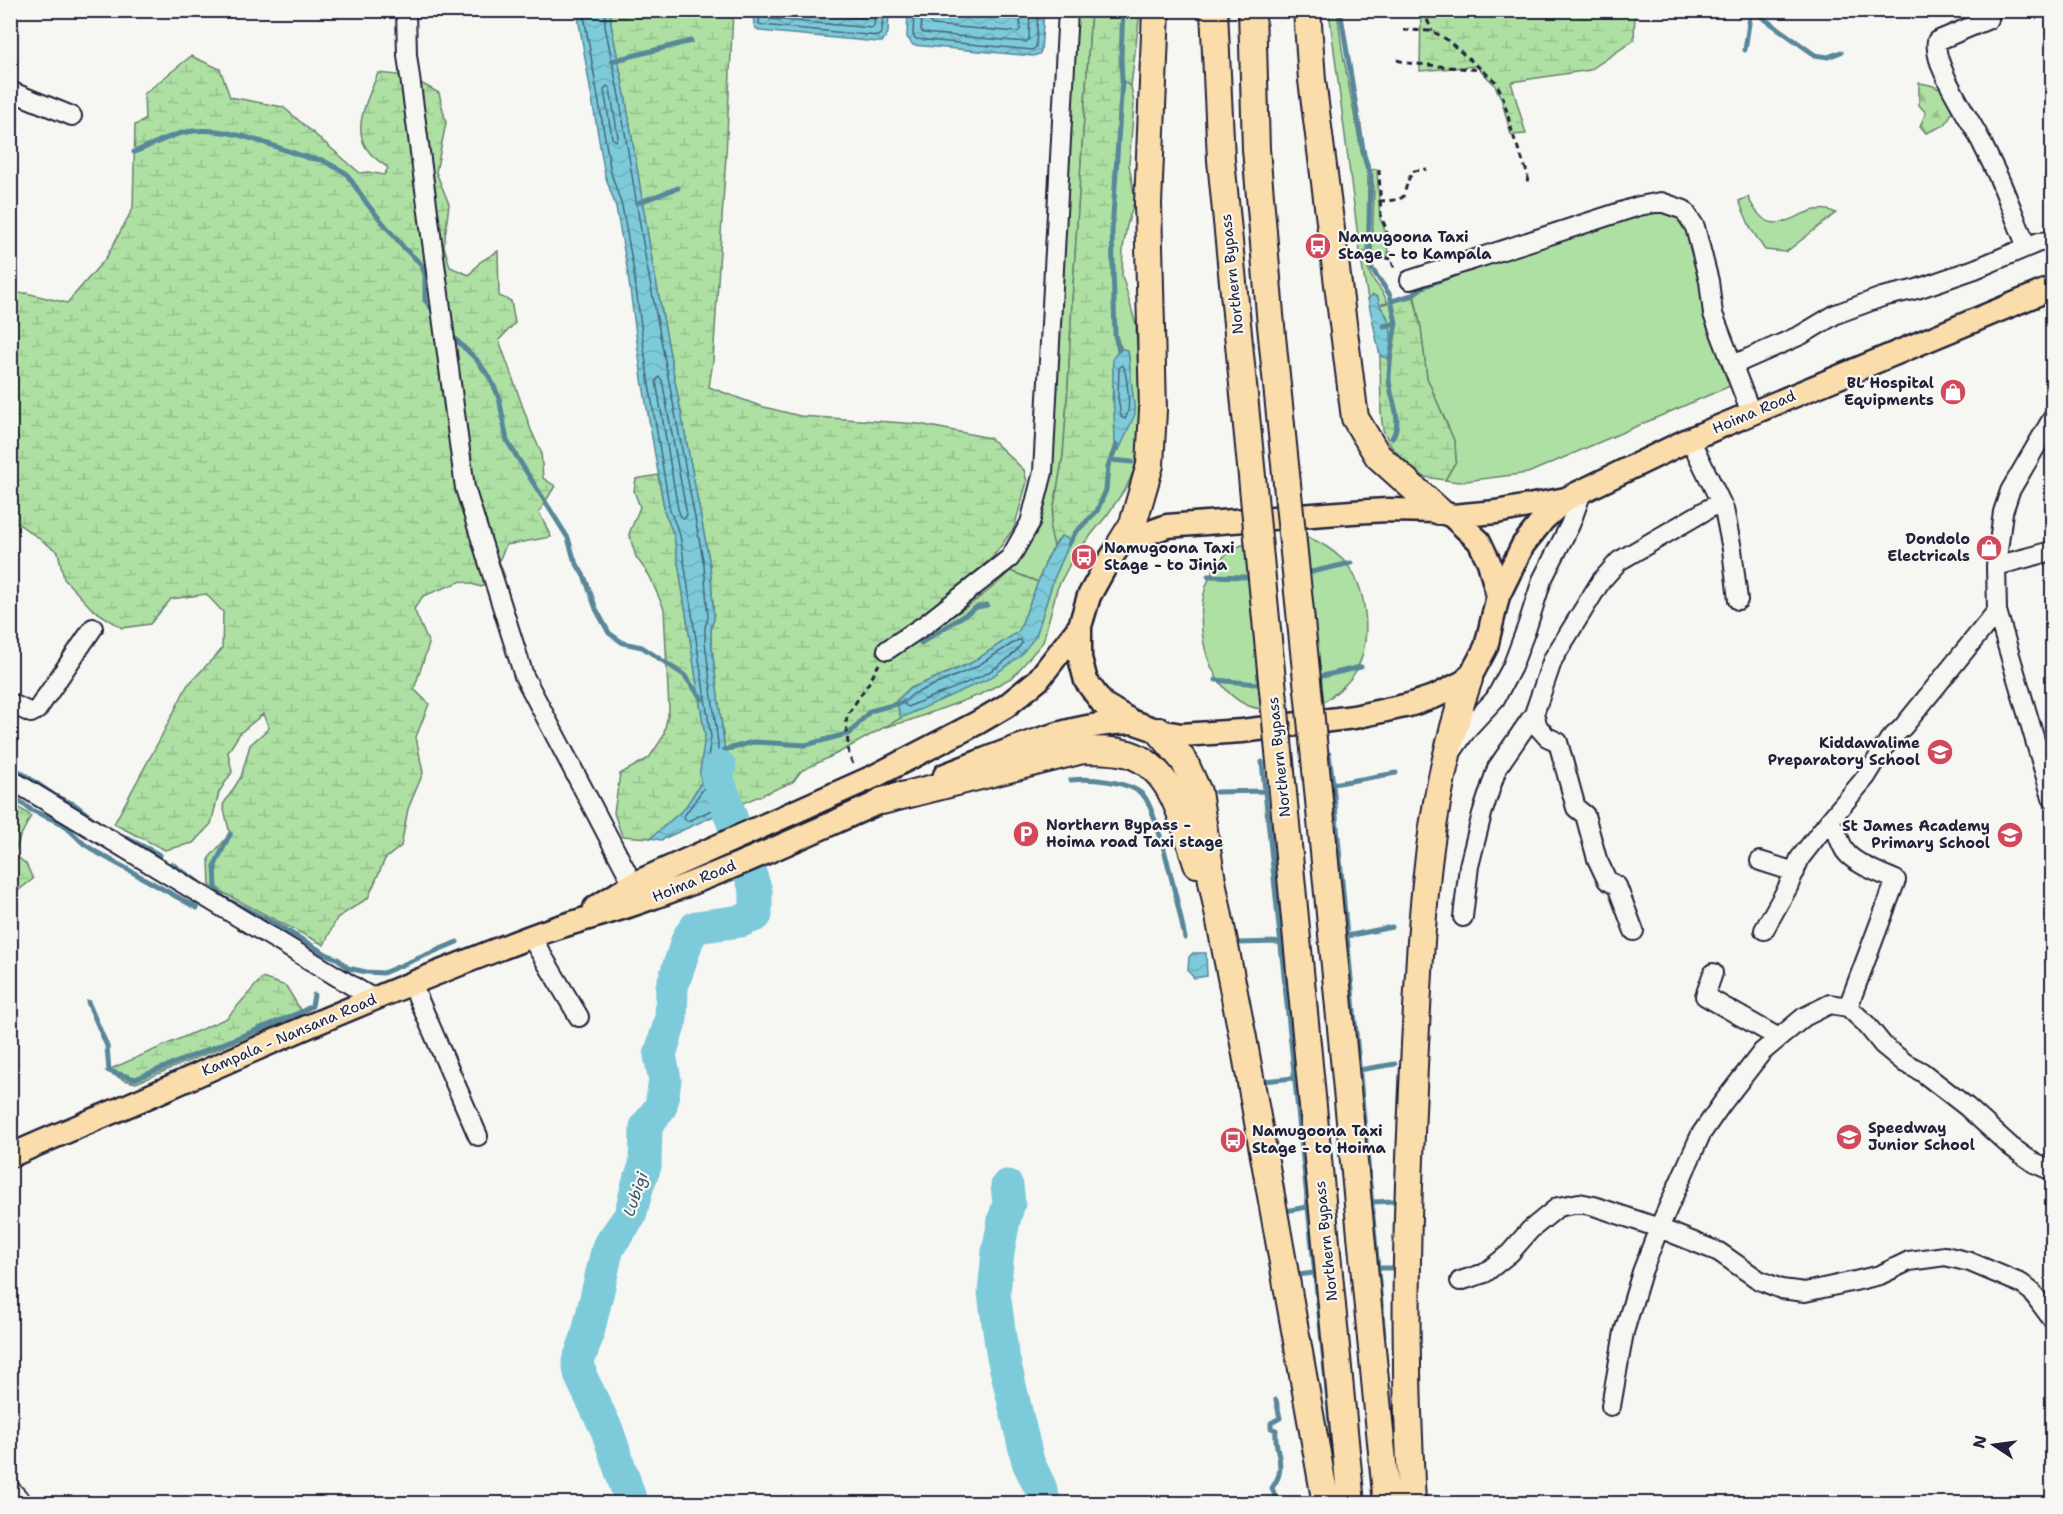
<svg xmlns="http://www.w3.org/2000/svg" width="2063" height="1514" viewBox="0 0 2063 1514" font-family="'Shantell Sans',sans-serif">
<defs>
<pattern id="forest-firs" width="22" height="20" patternUnits="userSpaceOnUse" patternTransform="scale(1.5)"><rect width="22" height="20" fill="#ade0a2"/><path d="M5 1l3.5 6h-7zM16 11l3.5 6h-7z" fill="#95c08c"/></pattern>
<pattern id="wetland-marsh" width="20" height="14" patternUnits="userSpaceOnUse" patternTransform="scale(1.5)"><rect width="20" height="14" fill="#ade0a2"/><path d="M1 5h8M5 5V1M11 12h8M15 12V8" fill="none" stroke="#95c08c"/></pattern>
<pattern id="water-waves" width="16" height="10" patternUnits="userSpaceOnUse" patternTransform="scale(1.5)"><rect width="16" height="10" fill="#7dcbda"/><path d="M0 5q4-4 8 0t8 0" fill="none" stroke="#6caebc"/></pattern>
</defs>
<rect width="100%" height="100%" fill="#f6f6f2"/>
<filter id="ink" filterUnits="userSpaceOnUse"><feTurbulence type="fractalNoise" baseFrequency=".0167" numOctaves="2"/><feDisplacementMap in="SourceGraphic" scale="12" xChannelSelector="R" yChannelSelector="G"/><feConvolveMatrix kernelMatrix="1 2 1 2 8 2 1 2 1" color-interpolation-filters="sRGB"/></filter>
<g filter="url(#ink)">
<path fill="#ade0a2" stroke="#68816e" stroke-width="1.5" d="M 1077,11 L 1091,11 L 1072,301 L 1068,387 L 1063,456 L 1050,529 L 1054,546 L 1048,556 L 1038,582 L 1010,571 L 1032,535 L 1062,270 Z
M 1329,11 L 1337,11 L 1342,49 L 1362,156 L 1368,175 L 1367,252 L 1360,252 Z
M 1122,81 L 1131,86 L 1134,104 L 1129,164 L 1135,200 L 1127,225 L 1123,248 L 1122,275 L 1136,325 L 1141,438 L 1135,467 L 1127,486 L 1108,514 L 1074,556 L 1057,589 L 1043,642 L 1013,677 L 979,695 L 908,721 L 878,729 L 914,711 L 1036,636 L 1053,581 L 1071,540 L 1075,533 L 1097,511 L 1107,484 L 1108,466 L 1115,449 L 1119,450 L 1129,359 L 1128,351 L 1122,349 L 1115,335 L 1112,282 L 1112,231 Z
M 1377,169 L 1380,218 L 1384,228 L 1389,257 L 1372,252 L 1374,187 L 1370,170 Z
M 1748,197 C 1775,255 1801,195 1836,213 L 1786,252 L 1765,250 L 1751,229 L 1739,201 Z
M 1656,207 L 1686,219 L 1730,386 L 1528,473 L 1458,482 L 1445,480 L 1456,461 L 1455,443 L 1427,378 L 1421,328 L 1412,284 Z
M 1361,260 L 1367,260 C 1369,283 1381,284 1388,303 L 1379,305 L 1377,297 L 1373,295 L 1368,299 Z
M 1305,536 C 1318,541 1333,550 1343,560 C 1368,585 1372,639 1357,669 C 1349,684 1335,694 1321,704 Z
M 1245,544 L 1261,709 C 1192,699 1178,565 1245,544 Z"/>
<path fill="url(#forest-firs)" stroke="#68816e" stroke-width="1.5" d="M 1919,83 C 1939,85 1945,91 1954,109 L 1945,125 L 1926,133 L 1920,126 L 1926,113 L 1919,105 Z"/>
<path fill="url(#wetland-marsh)" stroke="#68816e" stroke-width="1.5" d="M 1421,10 L 1635,11 L 1634,40 L 1590,70 L 1511,82 L 1526,134 L 1511,135 L 1501,98 L 1494,84 L 1476,66 L 1420,71 Z
M 611,11 L 733,11 L 726,155 L 713,361 L 709,387 L 760,406 L 800,416 L 919,424 L 990,438 L 1024,470 L 1027,482 L 1014,528 L 993,557 L 928,613 L 906,625 L 907,642 C 944,622 981,601 1010,571 L 1038,582 L 1019,631 L 971,663 L 909,689 L 896,701 L 901,718 L 840,752 L 801,771 L 793,782 L 738,805 L 734,787 L 724,779 L 724,743 L 711,641 L 711,628 L 714,619 L 710,565 L 652,260 L 625,95 L 611,25 Z
M 1091,11 L 1140,11 L 1131,86 L 1122,81 L 1112,231 L 1115,335 L 1118,344 L 1112,398 L 1115,409 L 1115,449 L 1108,466 L 1106,490 L 1097,511 L 1075,533 L 1071,540 L 1061,536 L 1054,546 L 1050,529 L 1063,456 L 1068,387 L 1072,301 Z
M 191,56 L 220,69 L 230,97 L 283,107 L 360,173 L 368,172 L 384,175 L 388,168 C 382,163 375,159 370,153 C 349,130 369,97 378,73 L 408,76 L 439,93 L 446,123 L 436,172 L 449,204 L 444,246 L 450,267 L 469,275 L 480,262 L 498,251 L 499,296 L 511,301 L 515,323 L 499,340 L 531,430 L 541,452 L 543,478 L 555,486 L 539,512 L 551,537 L 506,545 L 499,561 L 505,577 L 481,587 L 462,581 L 423,596 L 414,609 L 429,644 L 414,689 L 429,704 L 416,737 L 423,773 L 408,809 L 401,846 L 385,859 L 368,898 L 337,918 L 324,945 L 210,886 L 209,858 L 230,834 L 223,805 L 241,777 L 250,745 L 269,728 L 263,714 L 240,733 L 228,752 L 232,772 L 219,792 L 211,824 L 193,843 L 165,850 L 114,824 L 160,739 L 187,686 L 222,649 L 223,612 L 206,594 L 171,599 L 150,624 L 122,628 L 92,609 L 64,579 L 58,552 L 13,520 L 10,515 L 10,294 L 26,293 L 67,303 L 106,258 L 133,208 L 135,125 L 145,120 L 144,94 Z
M 1414,297 L 1421,328 L 1427,378 L 1455,443 L 1456,461 L 1445,480 L 1425,477 L 1409,466 L 1391,446 L 1383,430 L 1381,414 L 1380,356 L 1388,358 L 1392,351 L 1390,334 L 1387,316 L 1379,305 Z
M 658,475 L 665,513 L 674,536 L 705,736 L 700,772 L 701,783 L 685,808 L 651,838 L 622,836 L 614,813 L 620,774 L 649,758 L 663,737 L 669,710 L 664,609 L 649,575 L 636,557 L 629,534 L 640,507 L 634,491 L 636,479 Z
M 11,802 L 31,816 L 20,837 L 14,854 L 26,864 L 33,879 L 11,896 Z
M 262,978 L 286,986 L 303,1014 L 136,1083 L 124,1080 L 106,1071 L 227,1018 Z"/>
<path fill="url(#water-waves)" stroke="#59879a" stroke-width="1.5" d="M 577,11 L 611,11 L 611,25 L 625,95 L 652,260 L 710,565 L 714,619 L 711,628 L 711,641 L 724,743 L 724,779 L 734,787 L 738,805 L 661,840 L 651,838 L 685,808 L 701,783 L 700,772 L 705,736 L 674,536 L 665,513 L 642,379 L 627,267 L 616,207 L 605,175 Z
M 754,11 L 889,11 L 888,33 L 882,42 L 878,42 L 760,31 C 751,27 754,19 754,11 Z
M 908,11 L 1044,11 L 1041,51 L 1039,54 L 1033,56 L 913,45 L 907,37 Z
M 1373,295 L 1378,297 C 1379,305 1381,308 1386,315 C 1392,325 1393,347 1388,358 L 1380,356 L 1368,299 Z
M 1118,344 L 1122,349 L 1128,350 L 1135,414 L 1119,450 L 1115,449 C 1115,418 1112,389 1113,358 L 1117,353 Z
M 1061,536 L 1071,540 L 1053,581 L 1036,636 L 1020,656 L 990,678 L 901,718 L 896,701 L 909,689 L 971,663 L 1019,631 L 1048,556 Z
M 1193,953 L 1206,953 L 1207,976 L 1194,978 L 1188,971 L 1189,957 Z"/>
<g fill="none" stroke-linecap="round" stroke-linejoin="round">
<path stroke="#46667b" stroke-width="1.5" d="M 583,10 L 611,173 L 622,206 L 633,266 L 648,378 L 670,511 L 680,535 L 711,737 L 706,772 L 706,785 L 684,816 L 685,820 L 688,821 L 729,802 L 730,799 L 729,791 L 718,780 L 718,743 L 705,642 L 705,627 L 708,618 L 704,565 L 646,261 L 619,96 L 605,26 L 605,10
M 760,10 L 759,23 L 762,25 L 878,36 L 882,32 L 883,10
M 768,10 L 768,17 L 770,19 L 872,28 L 874,26 L 875,10
M 780,10 L 863,18 L 866,17 L 866,10
M 914,10 L 913,35 L 916,39 L 1032,50 L 1036,47 L 1038,10
M 922,10 L 921,30 L 923,33 L 1026,42 L 1029,39 L 1030,10
M 931,10 L 930,22 L 933,25 L 1017,32 L 1020,30 L 1021,10
M 607,86 L 610,88 L 618,137 L 616,141 L 612,138 L 604,90 Z
M 1122,365 L 1124,367 C 1127,379 1132,410 1125,419 L 1121,417 L 1118,397 L 1119,368 Z
M 659,377 L 662,380 L 687,515 L 684,519 L 681,517 L 678,509 L 656,381 Z
M 1018,640 L 1021,640 L 1022,643 C 999,678 944,689 908,707 L 905,705 L 905,701 L 913,694 L 974,668 Z"/>
<path stroke="#59879a" stroke-width="5" d="M 689,10 L 690,17
M 1340,10 L 1364,155 L 1371,176 L 1369,232 L 1372,269 L 1390,295 L 1396,323 L 1384,326
M 1752,10 L 1815,55 L 1828,57 L 1841,52
M 1745,50 L 1751,10
M 612,61 L 691,41
M 134,152 C 150,146 166,137 182,133 C 225,123 269,146 309,158 L 322,160 L 346,173 L 368,205 L 405,249 L 421,264 L 425,275 L 425,300 L 435,313
M 637,203 L 678,188
M 1392,301 L 1412,295 L 1423,287 L 1451,276
M 451,335 L 476,359 L 490,378 L 499,397 L 507,441 L 568,538 L 574,559 L 585,578 L 596,609 L 609,633 L 623,643 L 642,647 L 684,675 L 702,699
M 1119,350 L 1115,335 L 1112,231 L 1122,81 L 1121,56 L 1123,10
M 1392,438 C 1404,419 1390,400 1389,379 C 1389,360 1393,341 1396,323
M 1111,460 L 1132,462
M 1069,544 L 1075,533 L 1097,511 L 1106,490 L 1108,466 L 1117,445
M 1311,572 L 1351,563
M 1208,576 L 1247,577
M 921,643 L 977,607 L 987,605
M 1322,676 L 1361,667
M 1216,680 L 1257,684
M 724,750 L 753,742 L 806,745 L 850,733 L 870,711 L 904,702
M 1329,754 L 1333,784 L 1384,1336
M 1262,762 L 1334,1459
M 10,765 L 57,797 L 74,804 L 96,821
M 1071,780 C 1090,778 1127,781 1142,794 C 1157,806 1180,914 1185,938
M 1333,784 L 1396,773
M 1216,792 L 1265,791
M 10,794 L 31,810 L 63,824 L 84,844 L 98,853 L 197,908
M 115,832 L 160,855
M 230,834 L 215,865 L 216,888 L 224,898 L 274,923 L 326,954 L 338,959 L 348,968 L 366,972 L 383,973 L 457,942
M 172,864 L 198,882
M 1347,936 L 1392,927
M 1239,943 L 1281,942
M 88,1002 L 107,1046 L 109,1071 L 135,1079 L 301,1012 L 312,1006 L 314,995
M 1359,1070 L 1395,1064
M 1263,1081 L 1294,1078
M 1373,1202 L 1394,1201
M 1285,1211 L 1307,1207
M 1378,1268 L 1399,1268
M 1298,1275 L 1314,1273
M 1276,1400 L 1280,1418 L 1271,1423 L 1271,1428 L 1276,1430 C 1274,1446 1283,1461 1279,1474 C 1278,1479 1275,1483 1272,1488 L 1278,1504"/>
<path stroke="#7dcbda" stroke-width="33" d="M 1007,1186 L 1009,1203 L 1004,1220 L 998,1252 L 994,1293 L 1002,1352 L 1028,1462 L 1040,1487 L 1045,1504
M 632,1504 L 607,1430 L 581,1377 L 578,1362 L 587,1337 L 608,1247 L 630,1216 L 638,1184 L 645,1166 L 646,1127 L 661,1106 L 665,1080 L 660,1055 L 671,1019 L 672,987 L 688,938 L 696,927 L 741,921 L 756,915 L 756,891 L 717,776 L 720,767"/>
<defs>
<path id="minor" d="M 406,10 L 407,55 L 465,488 L 524,676 L 633,884
M 1989,19 L 1937,41 C 1932,64 1968,116 1979,137 C 1986,152 1994,167 2001,183 C 2010,204 2018,226 2027,247
M 10,91 L 72,116
M 1410,280 L 1639,206 L 1661,202 L 1684,210 L 1695,227 L 1709,281 L 1713,314 L 1751,413
M 1733,365 L 1801,335 L 1836,314 L 1882,297 L 1917,289 L 1975,269 L 2039,242 L 2052,241
M 2052,419 L 2010,491 L 2003,512 L 1996,566 L 1997,611 L 2052,798
M 1690,439 L 1724,509 L 1732,549 L 1738,600
M 1996,566 L 2052,551
M 887,650 L 926,624 L 1010,558 L 1030,523 L 1043,472 L 1068,10
M 10,703 L 31,713 L 37,710 L 93,628
M 1453,750 L 1468,728 L 1495,699 L 1512,667 L 1527,627 L 1542,580 L 1570,525 L 1582,492
M 10,779 L 374,999
M 1760,861 L 1795,872
M 1463,917 L 1469,866 L 1482,814 L 1497,768 L 1534,714
M 1764,930 L 1788,887 L 1800,858 L 1829,821
M 1634,931 L 1617,886 L 1607,880 L 1597,859 L 1585,815 L 1576,808 L 1558,742 L 1547,737 L 1538,727 L 1534,714 L 1553,659 L 1601,581 L 1619,561 L 1720,502
M 531,937 L 579,1017
M 1713,973 L 1705,996 L 1779,1038
M 412,984 L 478,1136
M 1848,1007 L 1896,880 C 1882,874 1854,864 1845,851 C 1839,842 1838,830 1829,821 L 1866,777 L 1889,740 L 1903,727 L 1997,611
M 1460,1281 L 1485,1273 L 1510,1253 L 1530,1230 L 1558,1207 L 1579,1203 L 1594,1206 L 1659,1228 L 1719,1252 L 1759,1280 L 1781,1289 L 1805,1292 L 1855,1281 L 1880,1275 L 1909,1261 L 1945,1256 L 1970,1262 L 2022,1284 L 2032,1292 L 2052,1319
M 1611,1406 L 1624,1332 L 1642,1272 L 1659,1228 L 1701,1134 L 1721,1105 L 1762,1052 L 1804,1017 L 1830,1004 L 1848,1007 L 1866,1024 L 1883,1045 L 1905,1063 L 1922,1072 L 1967,1107 L 2010,1146 L 2034,1163 L 2052,1171
M 10,1489 L 24,1504"/>
<path id="major" d="M 1452,516 L 1496,512 L 1566,499 L 1690,439 L 2052,288
M 1498,596 L 1489,562 L 1479,541 L 1452,516 L 1439,511 L 1387,510 L 1352,512 L 1167,526 L 1121,543 L 1105,567 L 1089,596 L 1080,626 L 1080,658 L 1086,681 L 1103,704 L 1133,722 L 1159,731 L 1181,735 L 1242,731 L 1354,717 L 1409,705 L 1436,696 L 1469,679 L 1486,647 L 1498,596 L 1523,545 L 1543,520 L 1566,499
M 945,775 C 1006,752 1067,723 1133,722
M 595,908 L 633,884 L 875,776 L 977,723 L 1006,706 L 1038,680 L 1080,626
M 10,1156 C 63,1132 117,1111 170,1087 C 288,1034 408,983 530,937 C 566,923 604,915 640,902 C 728,872 813,831 898,794"/>
<path id="highway" d="M 1214,10 L 1221,160 L 1253,487
M 1252,10 L 1256,149 L 1271,326 L 1287,484
M 1307,10 L 1312,80 L 1355,418 L 1378,456 L 1439,511
M 1121,543 L 1133,524 L 1150,465 L 1153,410 L 1148,204 L 1156,10
M 1159,731 L 1184,761 L 1198,792 L 1212,881 L 1243,1038 L 1326,1504
M 1316,769 L 1387,1504
M 1281,772 L 1351,1504
M 882,801 L 1083,750 C 1099,750 1114,750 1129,754 C 1174,769 1184,825 1197,864
M 1412,1504 C 1410,1457 1407,1410 1407,1363 C 1405,1257 1410,1151 1415,1045 C 1422,918 1426,801 1469,679"/>
</defs>
<use href="#minor" stroke="#22223b" stroke-width="22"/>
<use href="#major" stroke="#22223b" stroke-width="27"/>
<use href="#highway" stroke="#22223b" stroke-width="30"/>
<path stroke="#22223b" stroke-width="3" stroke-dasharray="6 4.5" stroke-linecap="butt" d="M 1423,10 L 1432,31
M 1403,30 L 1432,31 L 1446,39 L 1496,82 L 1503,97 L 1513,135 L 1528,175 L 1527,184
M 1397,60 L 1408,63 L 1481,70
M 1379,169 L 1381,217 L 1386,228 L 1389,248 L 1393,265 L 1396,269
M 1379,201 L 1397,200 L 1403,197 L 1409,178 L 1414,171 L 1427,169
M 1354,256 L 1363,255 L 1392,259
M 853,764 L 849,755 L 846,721 L 848,714 L 870,681 L 879,664"/>
<use href="#minor" stroke="#f6f6f2" stroke-width="18"/>
<use href="#major" stroke="#faddab" stroke-width="22"/>
<use href="#highway" stroke="#faddab" stroke-width="26"/>
<defs>
<path id="highway-bridge" d="M 1287,484 L 1316,769
M 1253,487 L 1281,772"/>
</defs>
<use href="#highway-bridge" stroke="#22223b" stroke-width="30" stroke-linecap="butt"/>
<use href="#highway-bridge" stroke="#faddab" stroke-width="26"/>
</g>
</g>
<defs>
<symbol id="bus-disc" viewBox="-11 -11 22 22"><circle r="9.5" fill="#d1495b" stroke="#f6f6f2"/><path d="M-5-6H5V4H4V6H2V4H-2V6H-4V4H-5ZM-3.5-4V0h7V-4ZM-3.5 1.2v1.5H-2V1.2ZM2 1.2v1.5H3.5V1.2Z" fill="#fff"/></symbol>
<symbol id="shop-disc" viewBox="-11 -11 22 22"><circle r="9.5" fill="#d1495b" stroke="#f6f6f2"/><path d="M-5-2.5h2.3a2.7 3.5 0 0 1 5.4 0H5L5.5 6h-11ZM-1.5-2.5h3a1.5 2.3 0 0 0-3 0Z" fill="#fff"/></symbol>
<symbol id="school-disc" viewBox="-11 -11 22 22"><circle r="9.5" fill="#d1495b" stroke="#f6f6f2"/><path d="M0-5L7-2L0 1L-7-2ZM-4 1L0 2.5L4 1V4Q0 6-4 4Z" fill="#fff"/></symbol>
<symbol id="parking-disc" viewBox="-11 -11 22 22"><circle r="9.5" fill="#d1495b" stroke="#f6f6f2"/><path d="M-3.5-5.5H1a3.5 3.5 0 0 1 0 7H-1V5.5H-3.5ZM-1-3.4V-.6H.8a1.4 1.4 0 0 0 0-2.8Z" fill="#fff"/></symbol>
</defs>
<g fill-rule="evenodd">
<use href="#bus-disc" x="1303" y="231" width="30" height="30"/>
<use href="#shop-disc" x="1938" y="377" width="30" height="30"/>
<use href="#shop-disc" x="1974" y="533" width="30" height="30"/>
<use href="#bus-disc" x="1069" y="542" width="30" height="30"/>
<use href="#school-disc" x="1925" y="737" width="30" height="30"/>
<use href="#parking-disc" x="1011" y="819" width="30" height="30"/>
<use href="#school-disc" x="1995" y="820" width="30" height="30"/>
<use href="#school-disc" x="1834" y="1122" width="30" height="30"/>
<use href="#bus-disc" x="1218" y="1125" width="30" height="30"/>
</g>
<g text-anchor="middle" stroke-width="4.5" stroke-linejoin="round" paint-order="stroke">
<g font-size="15" font-weight="bold" fill="#22223b" stroke="#f6f6f2" text-anchor="start">
<text x="1338" y="242">Namugoona Taxi<tspan x="1338" dy="17">Stage - to Kampala</tspan></text>
<text x="1934" y="388" text-anchor="end">BL Hospital<tspan x="1934" dy="17">Equipments</tspan></text>
<text x="1970" y="544" text-anchor="end">Dondolo<tspan x="1970" dy="17">Electricals</tspan></text>
<text x="1104" y="553">Namugoona Taxi<tspan x="1104" dy="17">Stage - to Jinja</tspan></text>
<text x="1920" y="748" text-anchor="end">Kiddawalime<tspan x="1920" dy="17">Preparatory School</tspan></text>
<text x="1046" y="830">Northern Bypass -<tspan x="1046" dy="17">Hoima road Taxi stage</tspan></text>
<text x="1990" y="831" text-anchor="end">St James Academy<tspan x="1990" dy="17">Primary School</tspan></text>
<text x="1868" y="1133">Speedway<tspan x="1868" dy="17">Junior School</tspan></text>
<text x="1252" y="1136">Namugoona Taxi<tspan x="1252" dy="17">Stage - to Hoima</tspan></text>
</g>
<g font-size="15" fill="#22223b" stroke="#f6f6f2">
<text transform="translate(1232 274) rotate(-96)" y="5">Northern Bypass</text>
<text transform="translate(1754 412) rotate(-23)" y="5">Hoima Road</text>
<text transform="translate(1279 757) rotate(-96)" y="5">Northern Bypass</text>
<text transform="translate(694 881) rotate(-22)" y="5">Hoima Road</text>
<text transform="translate(289 1035) rotate(-23)" y="5">Kampala - Nansana Road</text>
<text transform="translate(1326 1241) rotate(-96)" y="5">Northern Bypass</text>
</g>
<g font-size="16" font-style="italic" fill="#3d556b" stroke="#f6f6f2">
<text transform="translate(635 1194) rotate(-71)" y="6">Lubigi</text>
</g>
</g>
<rect width="2063" height="1514" fill="none" stroke="#f6f6f2" stroke-width="36"/>
<rect x="18" y="18" width="2027" height="1478" fill="none" stroke="#22223b" stroke-width="2" filter="url(#ink)"/>
<g transform="translate(1994 1445) rotate(283)" stroke="#f6f6f2" stroke-width="4.5" paint-order="stroke">
<path d="M0-4.5L10 22L0 15L-10 22Z" fill="#22223b"/>
<text y="-9" font-size="16" font-weight="bold" text-anchor="middle" fill="#22223b">N</text>
</g>
</svg>
